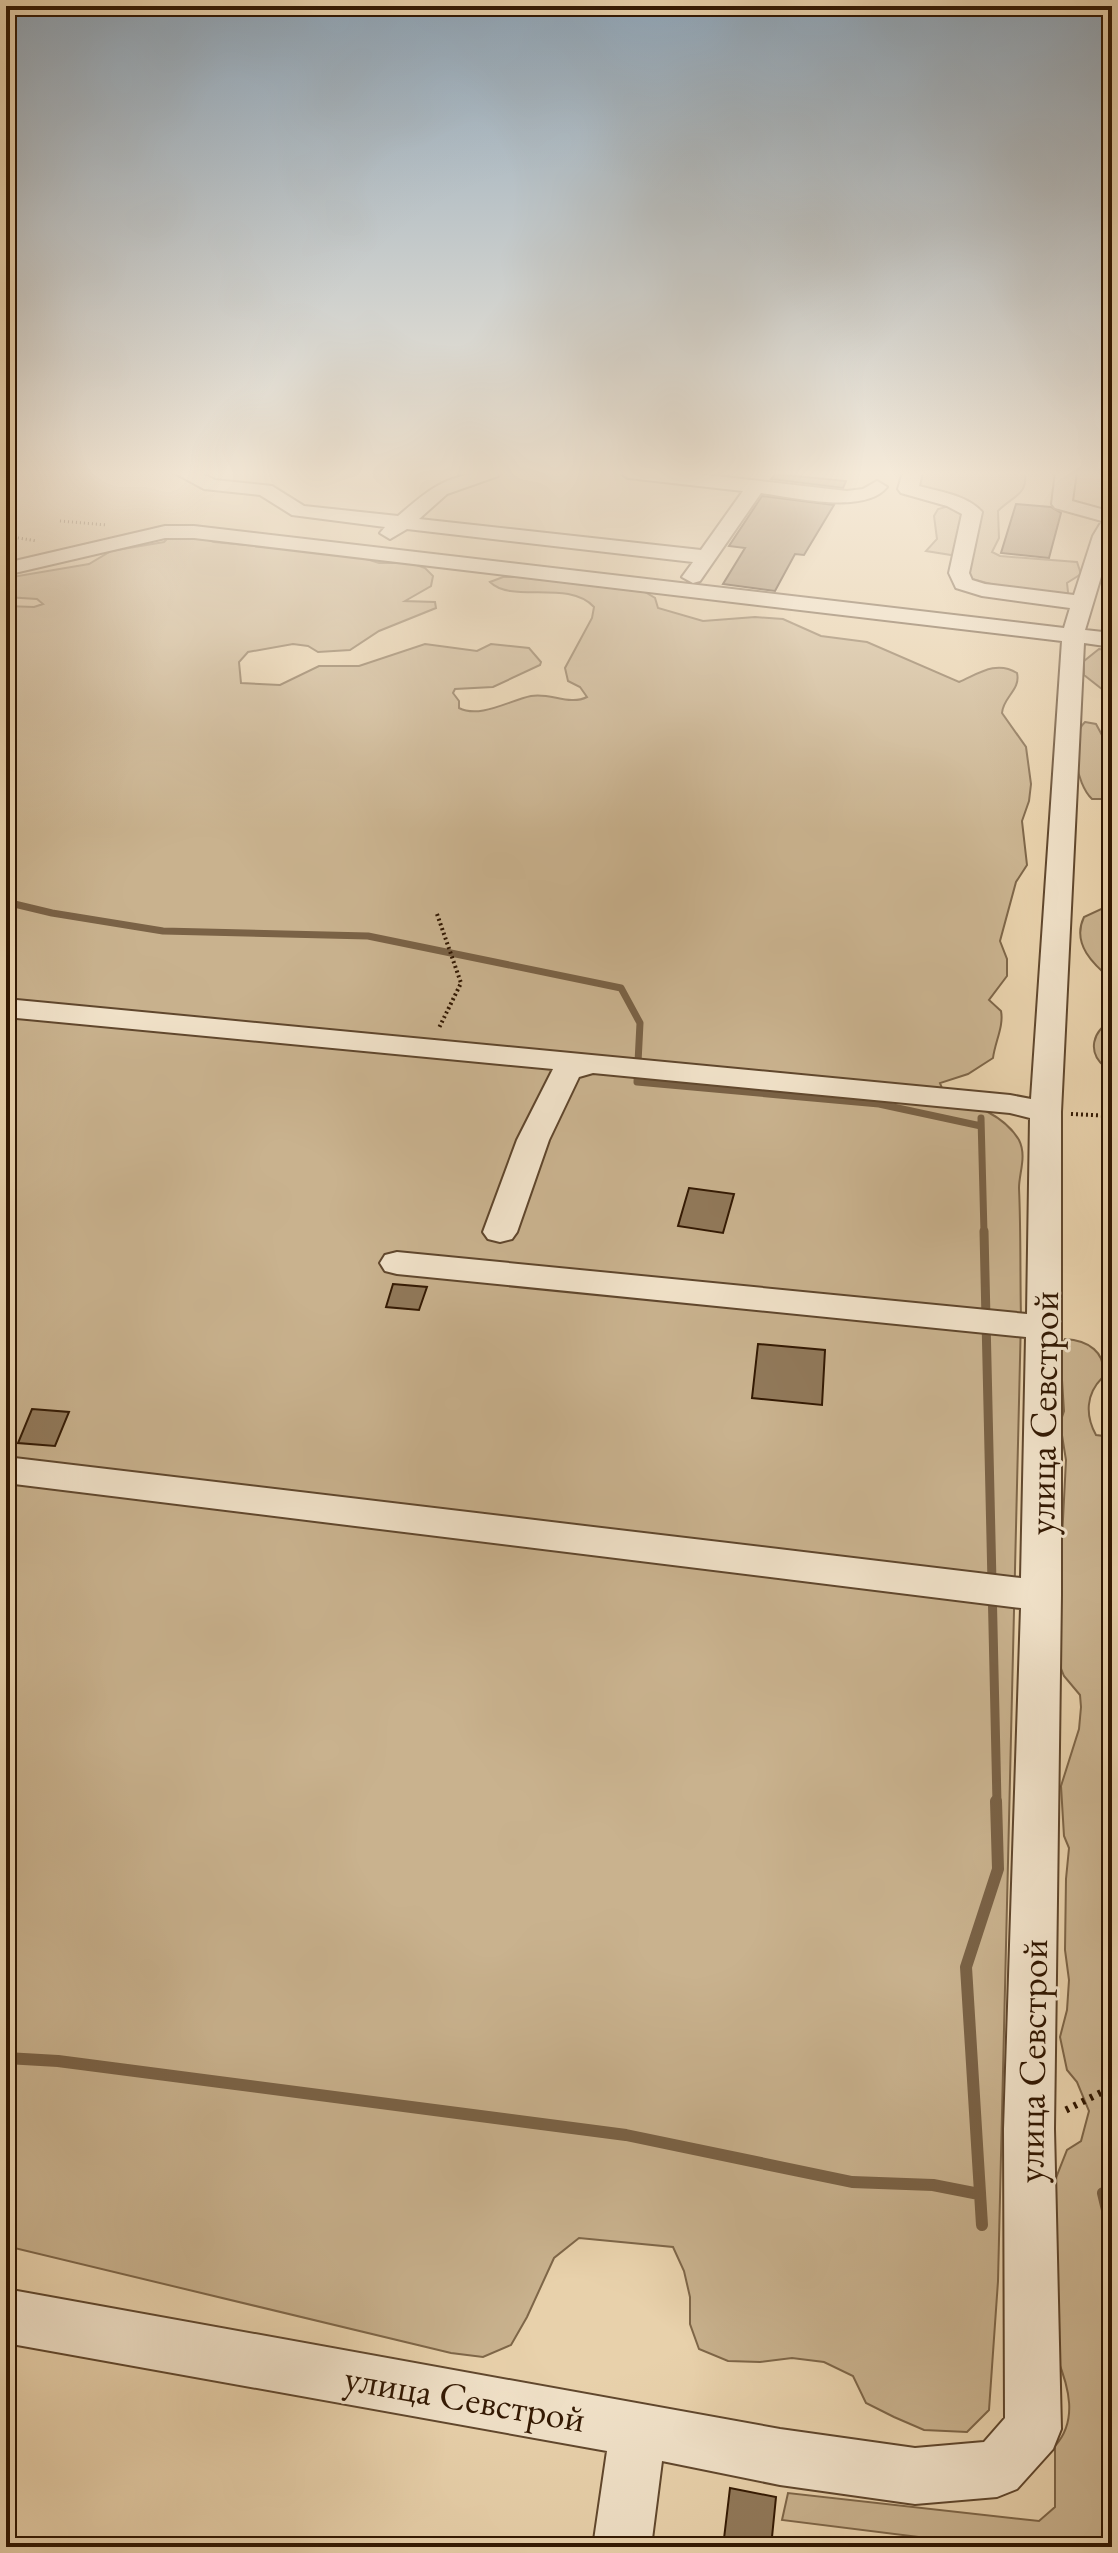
<svg xmlns="http://www.w3.org/2000/svg" width="1118" height="2553" viewBox="0 0 1118 2553" font-family="'EB Garamond',serif">
<rect width="100%" height="100%" fill="#e8d1ab"/>
<filter id="stains"><feTurbulence type="fractalNoise" baseFrequency=".0025" numOctaves="4"/><feColorMatrix values="0 0 0 0 .2 0 0 0 0 .09 0 0 0 0 .02 0 0 0 .5 -.17"/></filter>
<radialGradient id="worn" r=".72"><stop offset=".6" stop-color="#630" stop-opacity="0"/><stop offset="1" stop-color="#630" stop-opacity=".3"/></radialGradient>
<path fill="#c9b28e" stroke="#7e6648" stroke-width="2" d="M 920,472 L 1025,472 C 1028,496 1012,496 998,511 L 999,538 L 992,552 L 1000,556 L 1077,562 L 1081,574 L 1067,583 L 1068,592 L 1065,595 L 1002,587 L 972,579 L 957,556 L 926,551 L 937,539 L 934,516 L 938,509 L 953,505 L 920,485 Z
M 195,535 L 214,542 L 357,556 L 379,563 L 411,563 L 425,568 L 433,576 L 431,586 L 405,601 L 435,602 L 436,608 L 379,631 L 350,650 L 318,652 L 308,646 L 293,644 L 248,652 L 239,662 L 241,683 L 280,685 L 319,666 L 359,666 L 425,644 L 477,651 L 491,644 L 529,648 L 541,662 L 540,665 L 493,687 L 455,689 L 453,693 L 459,701 L 459,708 C 480,719 510,700 531,696 C 550,692 569,706 587,697 L 580,687 L 568,681 L 565,668 L 592,618 L 594,607 C 568,579 512,604 490,582 L 503,577 L 522,577 L 645,592 L 655,598 L 658,608 L 703,621 L 755,617 L 783,619 L 821,636 L 867,642 L 959,682 C 978,674 996,660 1017,673 C 1021,690 1003,697 1002,713 L 1026,747 L 1031,784 L 1029,801 L 1022,821 L 1027,865 L 1016,882 L 1000,941 L 1007,959 L 1007,976 L 989,1000 L 1001,1011 C 1004,1026 995,1042 993,1058 L 968,1074 L 940,1083 L 946,1098 C 972,1102 1005,1116 1019,1140 C 1027,1156 1019,1173 1019,1188 C 1021,1232 1020,1275 1021,1318 L 998,2281 L 989,2410 L 967,2432 L 924,2430 L 894,2417 L 866,2403 L 853,2376 L 824,2362 L 792,2358 L 760,2362 L 728,2361 L 699,2349 L 690,2324 L 690,2297 L 684,2271 L 673,2247 L 579,2238 L 554,2258 L 527,2317 L 511,2345 L 483,2357 L 451,2353 L 6,2246 L 6,606 L 34,607 L 43,604 L 37,599 L 6,597 L 6,578 L 89,564 L 111,551 L 164,542 L 169,537 Z
M 1099,649 L 1112,650 L 1112,697 L 1084,675 L 1084,661 Z
M 1085,722 L 1096,724 L 1103,737 L 1112,743 L 1112,799 L 1092,799 C 1076,784 1068,738 1085,722 Z
M 1112,904 L 1112,980 C 1094,965 1071,944 1084,917 Z
M 1112,1021 L 1112,1067 L 1105,1067 C 1087,1052 1092,1031 1112,1021 Z
M 1065,1339 C 1087,1340 1108,1352 1102,1378 C 1086,1394 1085,1415 1096,1435 L 1112,1437 L 1112,2547 L 999,2547 L 782,2520 L 788,2493 L 1039,2521 L 1055,2507 L 1055,2446 C 1078,2421 1069,2387 1057,2358 L 1054,2183 L 1067,2150 L 1081,2141 L 1089,2111 L 1077,2082 L 1067,2070 L 1060,2037 L 1067,2010 L 1069,1980 L 1065,1950 L 1066,1879 L 1069,1848 L 1064,1836 L 1061,1786 L 1079,1729 L 1081,1707 L 1080,1695 L 1064,1676 L 1056,1656 L 1066,1460 L 1060,1423 L 1064,1411 L 1060,1349 Z"/>
<g fill="none" stroke-linecap="round" stroke-linejoin="round">
<path stroke="#7a6246" stroke-width="7" d="M 6,902 L 52,913 L 163,931 L 368,936 L 621,988 L 640,1023 L 637,1082 L 879,1104 L 981,1126
M 981,1118 L 984,1233"/>
<path stroke="#7a6246" stroke-width="9" d="M 984,1231 L 997,1803"/>
<path stroke="#7a6246" stroke-width="12" d="M 6,2058 L 58,2061 L 626,2135 L 852,2182 L 933,2185 L 979,2194
M 1103,2193 L 1112,2231
M 982,2225 L 966,1967 L 998,1869 L 996,1801"/>
</g>
<path fill="#91795a" stroke="#331903" stroke-width="2" d="M 775,474 L 846,481 L 843,488 L 771,479 Z
M 762,496 L 834,505 L 804,555 L 795,554 L 775,591 L 723,584 L 745,548 L 729,546 Z
M 1016,504 L 1051,507 L 1061,513 L 1049,558 L 1001,553 Z
M 689,1188 L 734,1194 L 723,1233 L 678,1226 Z
M 393,1284 L 427,1287 L 419,1310 L 386,1307 Z
M 758,1344 L 825,1350 L 822,1405 L 752,1398 Z
M 32,1409 L 69,1412 L 55,1446 L 18,1443 Z
M 730,2488 L 776,2497 L 771,2547 L 723,2547 Z"/>
<g fill="none" stroke-linecap="round" stroke-linejoin="round">
<defs>
<path id="minor" d="M 173,472 L 199,472 L 215,480 L 272,486 L 304,506 L 398,516 C 434,485 451,472 500,472 L 498,476 L 447,494 L 419,519 L 701,550 L 743,491 L 628,478 L 619,472 L 681,472 L 847,491 L 863,489 L 877,481 L 887,487 C 865,515 793,497 761,493 L 700,581 L 693,583 L 682,577 L 693,562 L 407,529 L 390,539 L 380,533 L 385,527 L 292,515 L 260,495 L 204,489 Z
M 903,472 L 922,472 L 919,486 C 940,492 967,495 982,512 L 969,573 L 972,580 L 985,584 L 1074,595 L 1093,536 L 1102,521 L 1055,508 L 1052,504 L 1056,472 L 1076,472 L 1072,501 L 1112,512 L 1112,540 L 1085,630 L 1112,633 L 1112,647 L 1084,643 L 1061,1112 L 1061,1595 L 1054,2129 L 1061,2429 L 1053,2449 L 1017,2489 L 997,2497 L 915,2504 L 780,2485 L 662,2461 L 651,2547 L 593,2547 L 607,2451 L 6,2343 L 6,2289 L 780,2429 L 915,2448 L 984,2442 L 1005,2418 L 1004,2129 L 1021,1608 L 6,1483 L 6,1457 L 1021,1578 L 1026,1337 L 397,1274 L 385,1271 L 380,1263 L 385,1255 L 397,1252 L 1027,1314 L 1030,1118 L 1010,1113 L 593,1073 L 579,1077 L 549,1140 L 517,1232 L 512,1239 L 500,1242 L 488,1239 L 483,1232 L 517,1140 L 553,1069 L 6,1017 L 6,999 L 1010,1095 L 1031,1099 L 1062,641 L 194,538 L 165,538 L 6,575 L 6,563 L 165,526 L 194,526 L 1064,628 L 1070,608 L 982,596 L 956,588 L 949,573 L 962,514 L 947,506 L 901,493 L 898,489 Z"/>
</defs>
<use href="#minor" stroke="#60472d" stroke-width="4"/>
<path stroke="#331903" stroke-width="3" stroke-dasharray="1 3" stroke-linecap="butt" d="M 60,521 L 107,525
M 6,536 L 37,541"/>
<path stroke="#331903" stroke-width="4" stroke-dasharray="2 3" stroke-linecap="butt" d="M 437,914 L 461,983 L 439,1028
M 1071,1114 L 1112,1116"/>
<path stroke="#331903" stroke-width="7" stroke-dasharray="3 6" stroke-linecap="butt" d="M 1066,2110 L 1112,2087"/>
<use href="#minor" fill="#f0e1c8" fill-rule="evenodd"/>
</g>
<linearGradient id="sky" x2="0" y2="1"><stop stop-color="#8fa6b9"/><stop offset="0.57" stop-color="#f5ead9"/><stop offset="1" stop-color="#f5ead9" stop-opacity="0"/></linearGradient>
<rect width="1118" height="830" fill="url(#sky)"/>
<g text-anchor="middle" stroke-width="6" stroke-linejoin="round" paint-order="stroke">
<g font-size="38" fill="#331903" stroke="#f0e1c8">
<text transform="translate(1043 1413) rotate(-89)" y="13">улица Севстрой</text>
<text transform="translate(1032 2061) rotate(-89)" y="13">улица Севстрой</text>
<text transform="translate(465 2398) rotate(10)" y="13">улица Севстрой</text>
</g>
</g>
<rect width="1118" height="2553" fill="none" stroke="#e8d1ab" stroke-width="32"/>
<rect x="8" y="8" width="1102" height="2537" fill="none" stroke="#331903" stroke-width="4"/>
<rect x="16" y="16" width="1086" height="2521" fill="none" stroke="#331903" stroke-width="2"/>
<rect width="100%" height="100%" filter="url(#stains)"/>
<rect width="100%" height="100%" fill="url(#worn)"/>
</svg>
